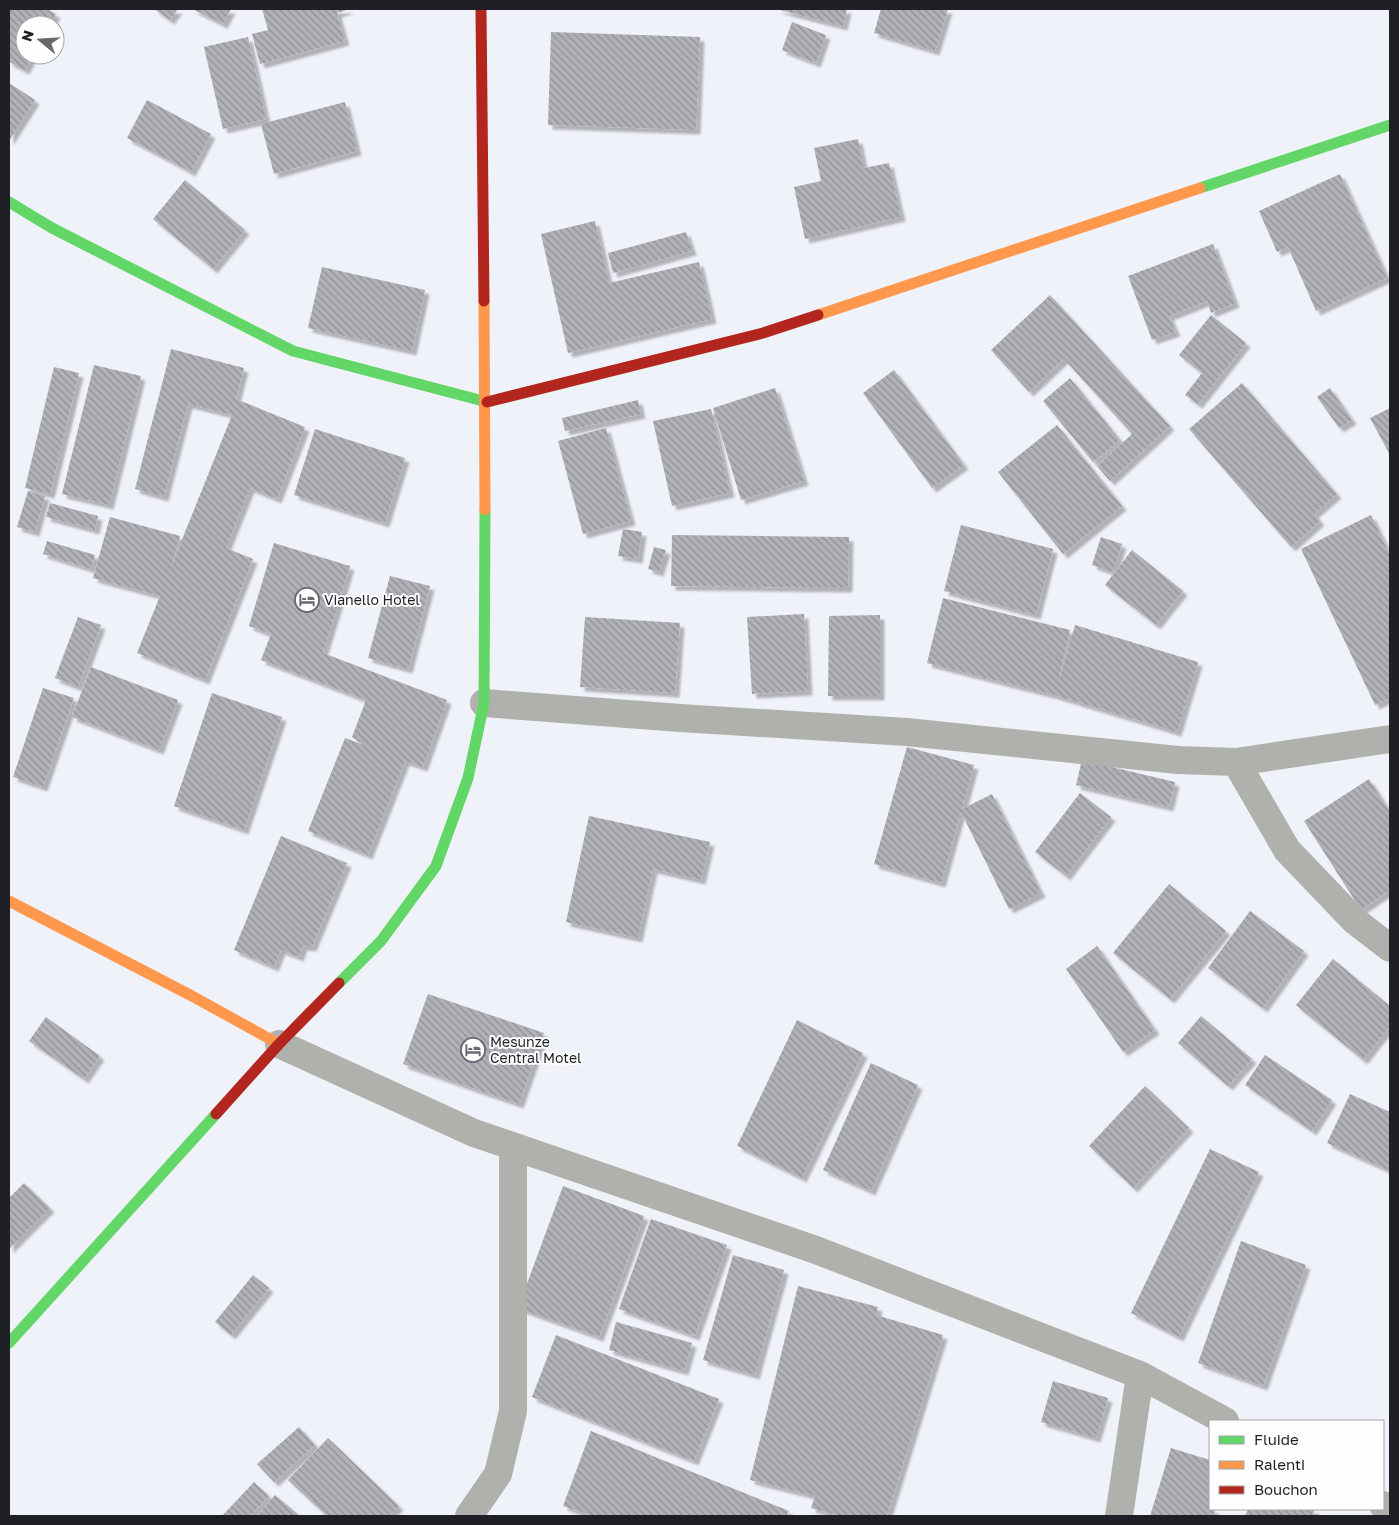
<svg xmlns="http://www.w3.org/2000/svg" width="1399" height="1525" viewBox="0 0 1399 1525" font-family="'Golos Text',sans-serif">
<defs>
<pattern id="building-back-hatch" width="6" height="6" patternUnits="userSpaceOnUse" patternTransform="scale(1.25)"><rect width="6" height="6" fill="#b0b2b8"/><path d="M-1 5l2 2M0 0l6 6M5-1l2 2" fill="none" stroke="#8f9095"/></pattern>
<filter id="shadow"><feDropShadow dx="4.5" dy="4.5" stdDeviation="1" flood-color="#0004"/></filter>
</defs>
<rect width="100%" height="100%" fill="#f0f2f9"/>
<path fill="url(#building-back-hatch)" filter="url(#shadow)" d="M 9,9 L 47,9 L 56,14 L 50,25 L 25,25 L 25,55 L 33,55 L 25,70 L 9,62 Z
M 154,9 L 178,9 L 170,20 Z
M 192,9 L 231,9 L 223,24 Z
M 262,9 L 350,9 L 337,13 L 345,41 L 260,64 L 252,34 L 268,30 Z
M 776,9 L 847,9 L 843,26 Z
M 881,9 L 948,9 L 935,51 L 874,33 Z
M 792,22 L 826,35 L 816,63 L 782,50 Z
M 551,32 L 700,37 L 696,130 L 548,125 Z
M 248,37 L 266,119 L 223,129 L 204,47 Z
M 9,83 L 35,100 L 9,141 Z
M 147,100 L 211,134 L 191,172 L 127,138 Z
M 345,102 L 357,151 L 274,174 L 261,124 Z
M 858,139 L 864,168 L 889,163 L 901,217 L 805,239 L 794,187 L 821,181 L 814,148 Z
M 1340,174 L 1387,278 L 1316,311 L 1288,247 L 1277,252 L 1259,211 Z
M 185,180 L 245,230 L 213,269 L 153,219 Z
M 595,221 L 609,283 L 699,262 L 712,319 L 568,353 L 541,234 Z
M 686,232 L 692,251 L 613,273 L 608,253 Z
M 1213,244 L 1235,303 L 1211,313 L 1207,301 L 1169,316 L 1176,332 L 1152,340 L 1128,276 Z
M 322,267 L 425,290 L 412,351 L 308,328 Z
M 1050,295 L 1170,426 L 1110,481 L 1097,466 L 1132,434 L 1064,359 L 1029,392 L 991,350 Z
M 1211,315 L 1246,343 L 1198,404 L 1185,395 L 1202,373 L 1179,355 Z
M 171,349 L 244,368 L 236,399 L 305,427 L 277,499 L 250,488 L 226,548 L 253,559 L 205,680 L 137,653 L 160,596 L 93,578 L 110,517 L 180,536 L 171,567 L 232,415 L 188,404 L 164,497 L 135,489 Z
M 94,365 L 141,376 L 109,505 L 62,494 Z
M 54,367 L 79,373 L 50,494 L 25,488 Z
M 894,370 L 964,465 L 932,488 L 863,393 Z
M 1070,378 L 1120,440 L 1093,462 L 1043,401 Z
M 1242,383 L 1337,494 L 1314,514 L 1320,521 L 1291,547 L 1189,429 Z
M 775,388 L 804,481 L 741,500 L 713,408 Z
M 1330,388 L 1352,420 L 1339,428 L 1317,397 Z
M 638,400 L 641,414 L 565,431 L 562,418 Z
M 1390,408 L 1390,455 L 1370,418 Z
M 711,409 L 730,493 L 672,506 L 653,421 Z
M 1057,425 L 1122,506 L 1063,554 L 998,472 Z
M 606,428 L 631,521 L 583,534 L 558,441 Z
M 315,429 L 405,458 L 385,523 L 294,495 Z
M 28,491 L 45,496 L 35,532 L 17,527 Z
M 50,503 L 98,516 L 95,530 L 46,517 Z
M 1371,515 L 1390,555 L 1390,698 L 1375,705 L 1301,549 Z
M 961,525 L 1053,549 L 1036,615 L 944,591 Z
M 623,529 L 642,532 L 638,559 L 618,556 Z
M 672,535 L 849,537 L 848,588 L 671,586 Z
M 1101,537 L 1122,544 L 1113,572 L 1092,565 Z
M 47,541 L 95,555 L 91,569 L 43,554 Z
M 274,543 L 350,566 L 323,653 L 447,700 L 423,767 L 405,761 L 368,855 L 308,831 L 345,738 L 364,745 L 352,737 L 366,700 L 261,660 L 271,634 L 249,626 Z
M 654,547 L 666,550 L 659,572 L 648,569 Z
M 1132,550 L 1183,591 L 1156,625 L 1105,585 Z
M 390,576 L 430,586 L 408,669 L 368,658 Z
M 943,598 L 1070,630 L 1058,683 L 1075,625 L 1198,662 L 1177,732 L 1054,695 L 927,663 Z
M 804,614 L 808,691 L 752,694 L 747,617 Z
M 880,615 L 880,696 L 828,696 L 829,616 Z
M 78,617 L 101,625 L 78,687 L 55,678 Z
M 585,617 L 680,623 L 675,693 L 580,687 Z
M 91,667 L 178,700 L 159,750 L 72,717 Z
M 43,688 L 74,698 L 43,787 L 13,777 Z
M 212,693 L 282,717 L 244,830 L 174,806 Z
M 907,747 L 974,765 L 962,809 L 992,794 L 1041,893 L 1009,909 L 961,812 L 941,883 L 874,864 Z
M 1082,760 L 1175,782 L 1169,807 L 1076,785 Z
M 1369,779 L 1390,812 L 1390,890 L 1361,910 L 1304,821 Z
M 1080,793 L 1111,817 L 1066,876 L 1035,852 Z
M 589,816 L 710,842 L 701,880 L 653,869 L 638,938 L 566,922 Z
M 281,836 L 347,863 L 312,947 L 303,946 L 299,957 L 281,950 L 274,967 L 234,950 Z
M 1169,884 L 1226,931 L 1170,999 L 1113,953 Z
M 1250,911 L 1304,951 L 1263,1008 L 1208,968 Z
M 1097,946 L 1155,1030 L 1123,1052 L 1066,969 Z
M 1333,959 L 1390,1006 L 1390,1026 L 1363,1060 L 1296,1005 Z
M 428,994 L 544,1033 L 519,1104 L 403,1064 Z
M 1201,1016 L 1252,1059 L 1228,1086 L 1178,1043 Z
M 46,1017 L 100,1056 L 84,1079 L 29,1041 Z
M 797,1020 L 863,1053 L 802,1178 L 737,1146 Z
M 1265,1055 L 1332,1100 L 1312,1131 L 1245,1085 Z
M 871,1063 L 918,1085 L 871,1191 L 823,1170 Z
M 1145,1086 L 1189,1128 L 1133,1188 L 1089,1146 Z
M 1350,1094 L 1390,1112 L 1390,1171 L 1327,1143 Z
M 1210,1149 L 1259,1172 L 1179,1337 L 1131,1313 Z
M 24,1183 L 50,1208 L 9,1249 L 9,1198 Z
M 563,1186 L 644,1216 L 599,1337 L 518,1308 Z
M 651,1219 L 727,1245 L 695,1336 L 619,1309 Z
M 1241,1241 L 1306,1265 L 1263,1386 L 1198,1363 Z
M 733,1255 L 784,1270 L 755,1375 L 703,1360 Z
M 253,1275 L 269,1288 L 231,1335 L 215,1322 Z
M 798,1286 L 878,1307 L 876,1315 L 943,1335 L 887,1516 L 839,1516 L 811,1508 L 815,1496 L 750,1480 Z
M 616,1322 L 692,1343 L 684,1371 L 609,1350 Z
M 556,1335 L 719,1399 L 694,1461 L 532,1397 Z
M 1053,1381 L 1108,1398 L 1096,1438 L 1041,1422 Z
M 299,1427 L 315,1445 L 274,1482 L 257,1464 Z
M 591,1431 L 789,1511 L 786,1516 L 592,1516 L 563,1506 Z
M 328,1438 L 399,1506 L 389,1516 L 327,1516 L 288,1480 Z
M 1171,1448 L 1210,1460 L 1210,1509 L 1215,1509 L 1213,1516 L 1150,1516 Z
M 254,1482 L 269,1496 L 250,1516 L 222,1516 Z
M 275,1495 L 300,1516 L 257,1516 Z
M 1248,1509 L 1315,1509 L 1312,1516 L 1245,1516 Z"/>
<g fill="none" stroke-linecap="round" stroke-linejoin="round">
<path stroke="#afb2ac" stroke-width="28" d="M 484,703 L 680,718 L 907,732 L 1178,760 L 1236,762 L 1390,739
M 1236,762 L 1287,850 L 1355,921 L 1390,948
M 279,1044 L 474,1133 L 816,1250 L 1140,1375 L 1225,1421
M 1383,1505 L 1390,1509
M 469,1516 L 498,1474 L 513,1411 L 513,1147
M 1119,1516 L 1140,1375"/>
<path stroke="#63d668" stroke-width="11" d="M 1200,188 L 1390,125
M 9,202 L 52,228 L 293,351 L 487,402
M 339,983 L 381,941 L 436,866 L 468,778 L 484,703 L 485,510
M 9,1343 L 216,1114"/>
<path stroke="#ff974d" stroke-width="11" d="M 484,301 L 485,510
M 818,315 L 1200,188
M 9,901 L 192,996 L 279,1044"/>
<path stroke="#b3261e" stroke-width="11" d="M 481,9 L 484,301
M 487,402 L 763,333 L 818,315
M 216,1114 L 279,1044 L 339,983"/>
</g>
<defs>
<symbol id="hotel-ring" viewBox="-11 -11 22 22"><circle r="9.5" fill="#fefefe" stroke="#686a70" stroke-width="1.5"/><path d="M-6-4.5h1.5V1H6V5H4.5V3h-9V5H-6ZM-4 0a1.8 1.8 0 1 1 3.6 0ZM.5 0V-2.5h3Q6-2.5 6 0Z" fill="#686a70"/></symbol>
</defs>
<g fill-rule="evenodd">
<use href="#hotel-ring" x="293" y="586" width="28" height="28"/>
<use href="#hotel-ring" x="459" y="1036" width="28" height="28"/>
</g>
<g text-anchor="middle" stroke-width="4" stroke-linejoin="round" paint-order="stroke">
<g font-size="14" fill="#1e2026" stroke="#fefefe" text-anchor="start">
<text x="324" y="605">Vianello Hotel</text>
<text x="490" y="1047">Mesunze<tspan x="490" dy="16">Central Motel</tspan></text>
</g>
</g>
<rect width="1399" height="1525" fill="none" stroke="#1e2026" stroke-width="20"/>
<rect x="1209" y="1420" width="175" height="90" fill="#fefefe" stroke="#a4a5a8"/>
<rect x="1219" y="1436" width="25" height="8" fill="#63d668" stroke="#a4a5a8"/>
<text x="1254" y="1445" font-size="15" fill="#1e2026">Fluide</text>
<rect x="1219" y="1461" width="25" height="8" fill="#ff974d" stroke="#a4a5a8"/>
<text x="1254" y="1470" font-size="15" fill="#1e2026">Ralenti</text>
<rect x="1219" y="1486" width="25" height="8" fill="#b3261e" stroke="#a4a5a8"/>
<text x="1254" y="1495" font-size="15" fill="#1e2026">Bouchon</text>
<g transform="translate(40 40) rotate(288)"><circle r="24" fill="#fefefe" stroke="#a4a5a8"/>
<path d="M0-4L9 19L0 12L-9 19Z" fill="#686a70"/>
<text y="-8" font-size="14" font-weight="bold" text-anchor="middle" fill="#1e2026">N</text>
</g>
</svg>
